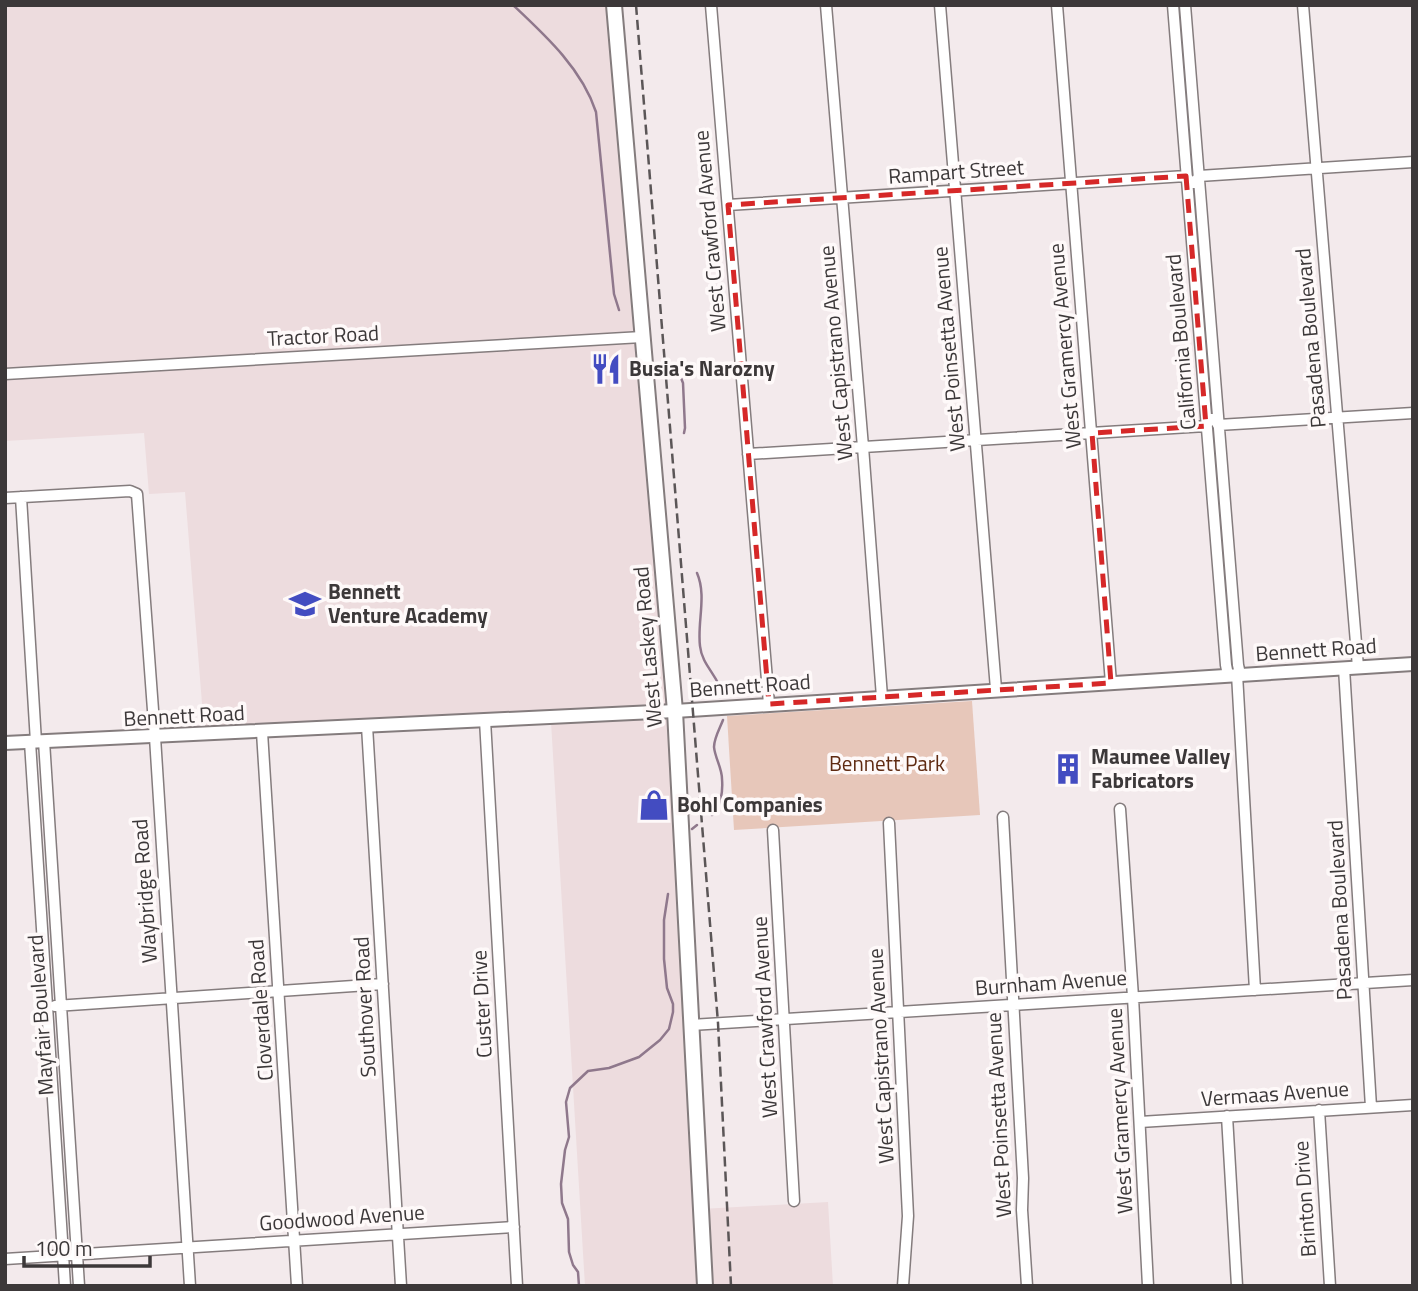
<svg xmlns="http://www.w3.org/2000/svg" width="1418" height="1291" viewBox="0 0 1418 1291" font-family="'Titillium Web',sans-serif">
<rect width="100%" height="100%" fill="#f3eaec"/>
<path fill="#eddcde" d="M 5,5 L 614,5 L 675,711 L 701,1209 L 828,1202 L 833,1286 L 585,1286 L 551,722 L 423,728 L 422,716 L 204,728 L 185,492 L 149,494 L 144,433 L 5,441 Z"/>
<path fill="#e7c7ba" d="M 972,701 L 980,815 L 734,830 L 727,716 Z"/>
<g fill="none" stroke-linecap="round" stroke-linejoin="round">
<path stroke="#8f788c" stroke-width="2.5" d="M 513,5 C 546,36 582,69 596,112 L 614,294 L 619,310
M 681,378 L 683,383 L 685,428 L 684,433
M 697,573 C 707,596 697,622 700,646 C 702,666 719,676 723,696
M 712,815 C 721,808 723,791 722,779 C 722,768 715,758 714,747 C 714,738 720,728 723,720
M 692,829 L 697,825
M 579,1286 L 578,1272 L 573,1265 L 569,1252 L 568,1219 L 562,1203 L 561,1184 L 565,1150 L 569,1137 L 566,1102 L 570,1088 L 588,1071 L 609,1068 L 639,1057 L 660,1040 L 669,1029 L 673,1012 L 673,1004 L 667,988 L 664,959 L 664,920 L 668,894"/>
<defs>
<path id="minor" d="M 711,5 L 769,704
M 826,5 L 863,447 L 882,697
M 940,5 L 996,689
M 1057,5 L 1111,683
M 1173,5 L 1226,665 L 1228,675
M 1185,5 L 1238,665 L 1240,674
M 1303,5 L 1358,667
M 728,205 L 1186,176 L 1191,183 L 1195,183 L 1199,176 L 1413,162
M 5,374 L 642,337
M 748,454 L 1206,426 L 1210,419 L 1215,419 L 1218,425 L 1413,413
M 21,497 L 36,742
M 5,498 L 130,491 L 137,494 L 155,737 L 190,1286
M 1344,668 L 1371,1107
M 1237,674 L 1255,990
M 485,720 L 517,1286
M 367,726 L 401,1286
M 262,732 L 297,1286
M 44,741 L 79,1286
M 30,742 L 65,1286
M 1120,809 L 1133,997 L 1148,1286
M 1003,817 L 1023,1178 L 1022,1210 L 1027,1286
M 889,823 L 908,1216 L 903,1286
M 773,830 L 794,1201
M 55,1006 L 383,984
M 691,1025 L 1413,980
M 1319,1110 L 1330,1286
M 1227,1116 L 1237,1286
M 1140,1122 L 1413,1105
M 5,1259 L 514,1227"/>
<path id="tertiary" d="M 5,743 L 675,711 L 1413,664"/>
<path id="secondary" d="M 614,5 L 675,711 L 705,1286"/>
</defs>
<use href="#minor" stroke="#847c7d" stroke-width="13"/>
<use href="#tertiary" stroke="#847c7d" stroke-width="16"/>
<use href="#secondary" stroke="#847c7d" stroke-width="18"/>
<use href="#minor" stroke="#fff" stroke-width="10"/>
<use href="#tertiary" stroke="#fff" stroke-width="12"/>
<use href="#secondary" stroke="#fff" stroke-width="14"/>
<path stroke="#5b5657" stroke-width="2.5" stroke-dasharray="10 5" stroke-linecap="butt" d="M 636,5 L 718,1023 L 731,1286"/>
</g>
<path fill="none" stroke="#d62828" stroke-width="5" stroke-dasharray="14 9" stroke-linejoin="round" d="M 1186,176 L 1206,426 L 1092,433 L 1111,683 L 769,704 L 728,205 Z"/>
<defs>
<symbol id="restaurant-bare" viewBox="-9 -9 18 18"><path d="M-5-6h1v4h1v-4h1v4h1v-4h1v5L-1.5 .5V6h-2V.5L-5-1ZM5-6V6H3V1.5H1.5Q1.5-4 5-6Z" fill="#434cc1" stroke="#fef9f9" stroke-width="2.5" paint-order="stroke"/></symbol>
<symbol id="school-bare" viewBox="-9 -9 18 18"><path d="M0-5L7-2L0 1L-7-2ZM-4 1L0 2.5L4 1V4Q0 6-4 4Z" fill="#434cc1" stroke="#fef9f9" stroke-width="2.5" paint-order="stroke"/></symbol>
<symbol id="building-bare" viewBox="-9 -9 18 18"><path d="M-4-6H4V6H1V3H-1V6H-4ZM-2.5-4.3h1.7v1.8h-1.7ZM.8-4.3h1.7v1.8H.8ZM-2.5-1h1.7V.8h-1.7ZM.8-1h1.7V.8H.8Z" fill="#434cc1" stroke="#fef9f9" stroke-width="2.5" paint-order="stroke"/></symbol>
<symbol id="shop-bare" viewBox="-9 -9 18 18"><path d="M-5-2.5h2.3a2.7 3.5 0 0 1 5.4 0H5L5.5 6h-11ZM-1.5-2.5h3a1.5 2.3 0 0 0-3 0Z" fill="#434cc1" stroke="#fef9f9" stroke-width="2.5" paint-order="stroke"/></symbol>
</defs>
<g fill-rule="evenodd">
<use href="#restaurant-bare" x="584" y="347" width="44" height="44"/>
<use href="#school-bare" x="283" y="582" width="44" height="44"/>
<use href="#building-bare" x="1046" y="747" width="44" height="44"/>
<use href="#shop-bare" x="632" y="783" width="44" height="44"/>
</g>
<g text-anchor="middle" stroke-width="7" stroke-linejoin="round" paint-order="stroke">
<g font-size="21" fill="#3c3839" stroke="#fef9f9">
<text transform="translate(956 172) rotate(-4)" y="7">Rampart Street</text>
<text transform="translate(710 231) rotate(-95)" y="7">West Crawford Avenue</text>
<text transform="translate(323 336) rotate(-3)" y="7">Tractor Road</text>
<text transform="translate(1311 338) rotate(-95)" y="7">Pasadena Boulevard</text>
<text transform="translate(1181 342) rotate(-95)" y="7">California Boulevard</text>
<text transform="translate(1065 346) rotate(-95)" y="7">West Gramercy Avenue</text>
<text transform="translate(949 349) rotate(-95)" y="7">West Poinsetta Avenue</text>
<text transform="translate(836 353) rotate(-95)" y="7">West Capistrano Avenue</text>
<text transform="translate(648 647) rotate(-95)" y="7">West Laskey Road</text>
<text transform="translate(1316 650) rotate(-4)" y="7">Bennett Road</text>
<text transform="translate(750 686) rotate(-4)" y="7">Bennett Road</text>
<text transform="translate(184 716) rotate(-3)" y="7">Bennett Road</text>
<text transform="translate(145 891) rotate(-94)" y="7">Waybridge Road</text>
<text transform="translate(1340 910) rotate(-93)" y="7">Pasadena Boulevard</text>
<text transform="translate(1051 983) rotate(-4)" y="7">Burnham Avenue</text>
<text transform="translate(482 1004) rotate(-93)" y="7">Custer Drive</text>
<text transform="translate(365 1007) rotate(-93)" y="7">Southover Road</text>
<text transform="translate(261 1010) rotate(-94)" y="7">Cloverdale Road</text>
<text transform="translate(41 1015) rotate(-94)" y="7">Mayfair Boulevard</text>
<text transform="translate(765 1017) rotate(-93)" y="7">West Crawford Avenue</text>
<text transform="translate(881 1056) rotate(-93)" y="7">West Capistrano Avenue</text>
<text transform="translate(1275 1094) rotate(-4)" y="7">Vermaas Avenue</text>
<text transform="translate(1120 1111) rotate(-93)" y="7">West Gramercy Avenue</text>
<text transform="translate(999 1115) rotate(-93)" y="7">West Poinsetta Avenue</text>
<text transform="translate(1305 1199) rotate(-94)" y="7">Brinton Drive</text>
<text transform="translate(342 1218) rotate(-4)" y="7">Goodwood Avenue</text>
</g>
<g font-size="21" font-weight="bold" fill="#3c3839" stroke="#fef9f9" text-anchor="start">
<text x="629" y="376">Busia's Narozny</text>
<text x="328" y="599">Bennett<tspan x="328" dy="24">Venture Academy</tspan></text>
<text x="1091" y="764">Maumee Valley<tspan x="1091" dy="24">Fabricators</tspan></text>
<text x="677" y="812">Bohl Companies</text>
</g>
<g font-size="21" fill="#5f2a11" stroke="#fef9f9">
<text x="887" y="771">Bennett Park</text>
</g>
</g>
<rect width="1418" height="1291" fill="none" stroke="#3c3839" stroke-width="14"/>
<path d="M24 1256v10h126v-10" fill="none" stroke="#3c3839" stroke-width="3.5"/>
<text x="35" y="1256" font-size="21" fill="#3c3839" stroke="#fef9f9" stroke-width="5" paint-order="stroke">100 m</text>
</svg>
